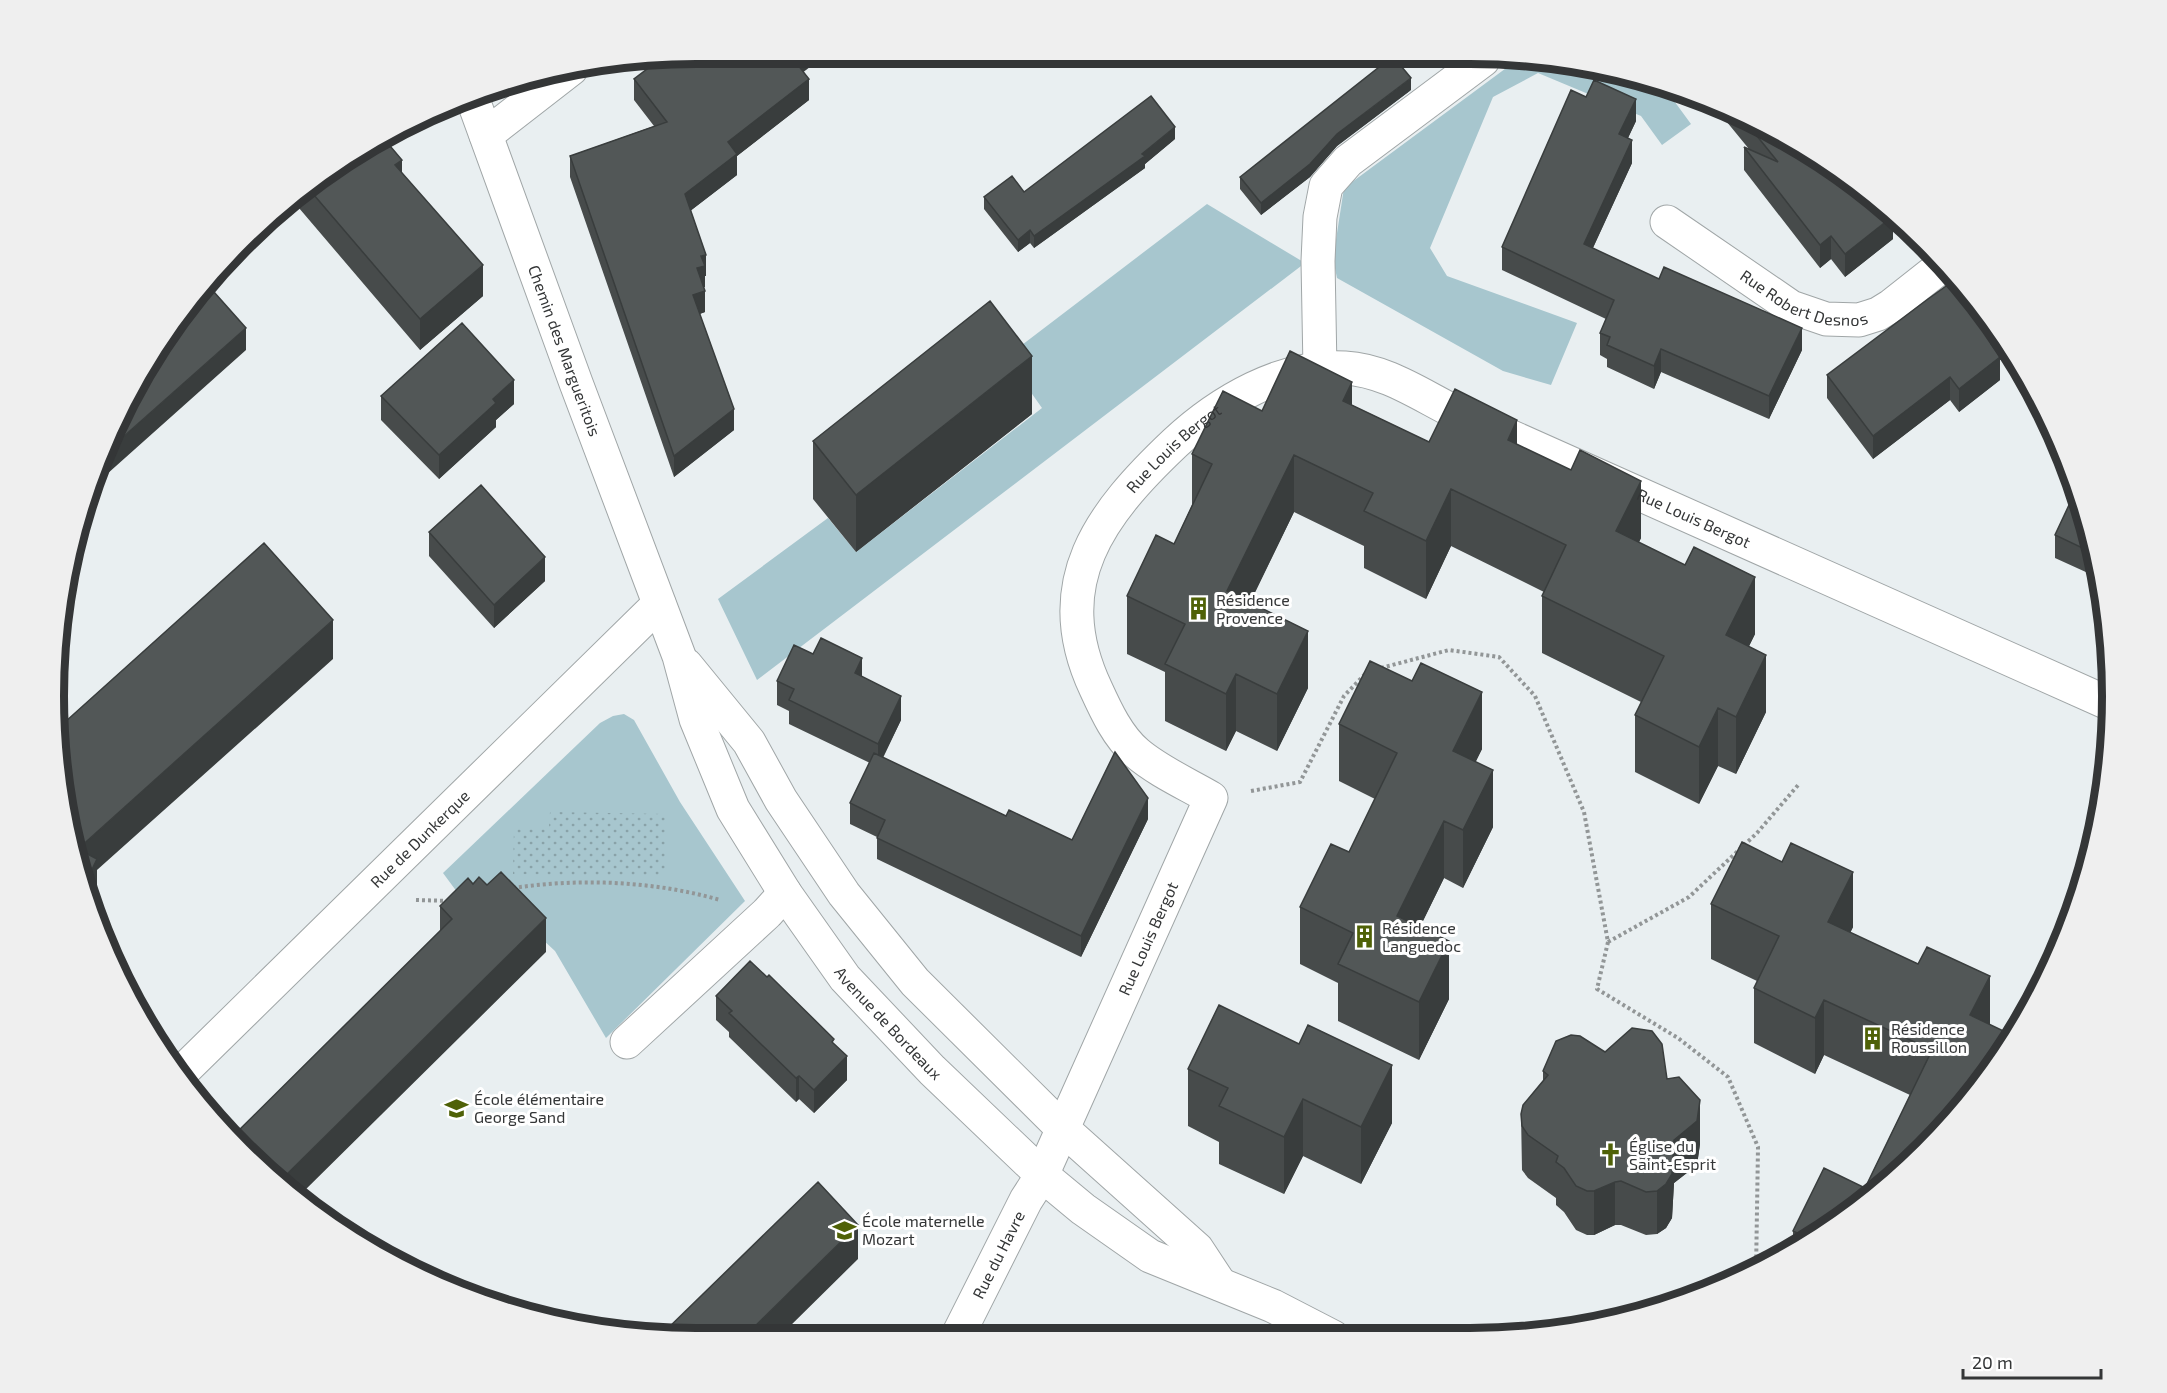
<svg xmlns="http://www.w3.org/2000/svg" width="2167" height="1393" viewBox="0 0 2167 1393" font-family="'Exo 2',sans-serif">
<defs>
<pattern id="park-dots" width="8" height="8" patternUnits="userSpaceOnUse" patternTransform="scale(1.5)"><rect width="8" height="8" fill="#a7c6ce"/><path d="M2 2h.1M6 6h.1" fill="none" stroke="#89a2a8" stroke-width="1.8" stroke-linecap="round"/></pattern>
</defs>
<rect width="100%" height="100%" fill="#e9eff1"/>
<path fill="#a7c6ce" d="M 1517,60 C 1571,60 1623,71 1674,90 L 1669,94 L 1691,124 L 1662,145 L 1641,116 L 1538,73 L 1493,97 L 1430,248 L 1447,276 L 1577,323 L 1551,385 L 1503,371 L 1337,278 L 1333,259 L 1344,188 Z
M 1207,204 L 1305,263 L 757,680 L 718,599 L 828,518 L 856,552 L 1042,408 L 1006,357 Z
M 624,714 L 634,720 L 680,802 L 745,901 L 606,1038 L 555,951 L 500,900 L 460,896 L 443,873 L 600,723 L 613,716 Z"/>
<path fill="url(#park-dots)" d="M 550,812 L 667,814 L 666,877 L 513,874 L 514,827 L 549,827 Z"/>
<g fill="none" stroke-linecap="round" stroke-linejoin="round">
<defs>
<g id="minor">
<path id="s1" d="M 472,97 L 576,383 L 679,656 L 696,719 L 733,809 L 785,893 L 845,978 L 932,1070 L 1042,1175 L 1083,1209 L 1150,1256 L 1273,1306 L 1333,1337"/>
<path d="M 486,135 L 571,69"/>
<path id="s2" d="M 1667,222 L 1791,307 L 1826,319 L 1859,320 L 1878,314 L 1891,306 L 1943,265"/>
<path d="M 1320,369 L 1318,261 L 1320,217 L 1326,186 L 1348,161 L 1483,60"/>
<path d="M 686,665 L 749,742 L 781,800 L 844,894 L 915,982 L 1062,1128 L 1197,1249 L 1220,1284"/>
<path d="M 627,1042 L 767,913 L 785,893"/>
<path id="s3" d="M 180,1074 L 659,604"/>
<path id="s4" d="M 958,1335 L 1026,1200 L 1042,1175 L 1211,798 C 1187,784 1158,771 1137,753 C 1118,737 1106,711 1096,689 C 1046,583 1101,513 1175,443 C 1219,402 1283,364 1345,368 C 1383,370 1416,392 1449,409 L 2110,704"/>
</g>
</defs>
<use href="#minor" stroke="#a0a6a7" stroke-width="35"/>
<path stroke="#929697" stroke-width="4" stroke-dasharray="3 3" stroke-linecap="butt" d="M 1381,668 L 1449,650 L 1499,657 L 1535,696 L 1584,812 L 1608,942 L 1689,897 L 1757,833 L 1799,784
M 1251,791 L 1300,782 L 1344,696 L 1368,671
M 513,888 C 581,878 654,881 720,900
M 416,900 L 450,901
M 1608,942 L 1597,989 L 1678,1038 L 1728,1077 L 1758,1147 L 1756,1272"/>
<use href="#minor" stroke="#fff" stroke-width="33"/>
</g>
<path fill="#474b4b" d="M 804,72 L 809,100 L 737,156 L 737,175 L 690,211 L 706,276 L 705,276 L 705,287 L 704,287 L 705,312 L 700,314 L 734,430 L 674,477 L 570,177 L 570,156 L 654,126 L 634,100 L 634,79 Z
M 1411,90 L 1337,146 L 1310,177 L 1261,215 L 1240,189 L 1240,177 Z
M 1586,97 L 1636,121 L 1628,138 L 1632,163 L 1593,248 L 1802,350 L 1769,419 L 1661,372 L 1654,389 L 1607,367 L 1607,359 L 1600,355 L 1600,333 L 1606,319 L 1502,270 L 1502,247 Z
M 1713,105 L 1754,120 L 1893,239 L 1845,277 L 1831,259 L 1820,268 L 1744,170 L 1744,147 L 1749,149 Z
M 1175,139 L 1145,164 L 1145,168 L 1034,248 L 1030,243 L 1018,252 L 984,209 L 984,197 L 1024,192 Z
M 339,162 L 402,173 L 483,296 L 420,350 L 293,201 Z
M 1980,305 L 2010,353 L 2000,360 L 2000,380 L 1959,412 L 1950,400 L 1873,459 L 1827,398 L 1827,375 Z
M 381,396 L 514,404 L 496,420 L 496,427 L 439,479 L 381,420 Z
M 1352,405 L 1429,442 L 1517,444 L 1641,538 L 1639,542 L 1755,634 L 1749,646 L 1766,712 L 1736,774 L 1718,766 L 1699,804 L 1635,772 L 1635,715 L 1641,702 L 1542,653 L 1542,596 L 1544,592 L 1451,546 L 1426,599 L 1364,568 L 1364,546 L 1294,512 L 1250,603 L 1308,688 L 1277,751 L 1236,731 L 1226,751 L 1165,721 L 1165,672 L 1127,654 L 1127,596 L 1174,544 L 1192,505 L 1192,454 L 1262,411 Z
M 1032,414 L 856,552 L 813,499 L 813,441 Z
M 2091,530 L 2099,578 L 2055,558 L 2055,535 Z
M 429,532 L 545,581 L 494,628 L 429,556 Z
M 862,676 L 901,720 L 883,758 L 1006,816 L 1072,840 L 1148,819 L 1081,957 L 877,859 L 877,837 L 850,824 L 850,803 L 870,763 L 789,724 L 789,711 L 777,705 L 777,681 Z
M 1339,724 L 1482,749 L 1475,762 L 1493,827 L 1463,888 L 1444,878 L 1420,927 L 1449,999 L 1419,1060 L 1338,1021 L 1338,983 L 1300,964 L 1300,907 L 1349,852 L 1375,799 L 1339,781 Z
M 1711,904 L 1853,927 L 1850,933 L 1918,964 L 1990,976 L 1862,1206 L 1793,1249 L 1793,1231 L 1865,1188 L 1910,1095 L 1824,1055 L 1815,1074 L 1754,1043 L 1754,988 L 1757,981 L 1711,959 Z
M 440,906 L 546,952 L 440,931 Z
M 716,996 L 834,1044 L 847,1080 L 814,1113 L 799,1099 L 796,1102 L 729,1037 L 729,1032 L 716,1020 Z
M 1219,1005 L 1392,1123 L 1361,1184 L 1303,1156 L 1284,1194 L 1219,1164 L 1219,1142 L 1188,1126 L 1188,1069 Z
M 1605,1052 L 1667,1079 L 1700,1144 L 1697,1165 L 1674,1183 L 1672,1218 L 1666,1228 L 1657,1234 L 1646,1235 L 1621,1225 L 1615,1225 L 1594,1235 L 1587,1235 L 1576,1230 L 1564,1212 L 1556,1205 L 1556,1198 L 1528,1178 L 1522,1170 L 1521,1114 L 1543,1081 L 1543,1071 Z"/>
<path fill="#393d3d" d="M 793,60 L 819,60 L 793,80 Z
M 1411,78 L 1411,90 L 1337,146 L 1310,177 L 1261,215 L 1261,203 L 1337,134 Z
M 809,79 L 809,100 L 737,156 L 737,175 L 685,215 L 685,194 L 728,142 Z
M 1636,99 L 1636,121 L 1619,157 L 1619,134 Z
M 1175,127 L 1175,139 L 1145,164 L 1145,168 L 1034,248 L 1034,236 L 1142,154 Z
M 1632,140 L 1632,163 L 1584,267 L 1584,244 Z
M 402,160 L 402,190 L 395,165 Z
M 1893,216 L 1893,239 L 1845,277 L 1845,254 Z
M 1030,230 L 1030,243 L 1018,252 L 1018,240 Z
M 1831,236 L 1831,259 L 1820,268 L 1820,245 Z
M 706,255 L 706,276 L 705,276 L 705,287 L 697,290 L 697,268 L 701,256 Z
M 483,265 L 483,296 L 420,350 L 420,319 Z
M 705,291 L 705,312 L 693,316 L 693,295 Z
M 246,328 L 246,350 L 88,491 L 105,453 Z
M 1802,328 L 1802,350 L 1769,419 L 1769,396 Z
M 2000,337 L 2010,353 L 2000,360 L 2000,380 L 1959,412 L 1959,389 L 1991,344 Z
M 1661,349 L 1661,372 L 1654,389 L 1654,366 Z
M 1032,356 L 1032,414 L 856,552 L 856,495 Z
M 1950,377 L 1950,400 L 1873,459 L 1873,436 Z
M 514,380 L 514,404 L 496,420 L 496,427 L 439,479 L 439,455 L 493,399 Z
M 1352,382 L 1352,439 L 1343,401 Z
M 734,409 L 734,430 L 674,477 L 674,456 Z
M 1517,420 L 1517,477 L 1508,440 Z
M 1294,455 L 1294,512 L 1227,649 L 1227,591 Z
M 1641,481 L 1641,538 L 1616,589 L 1616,531 Z
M 1451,489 L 1451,546 L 1426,599 L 1426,541 Z
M 545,557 L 545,581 L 494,628 L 494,605 Z
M 1755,577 L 1755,634 L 1726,693 L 1726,635 Z
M 333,620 L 333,659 L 97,870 L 97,897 L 93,905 L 85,884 L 78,849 Z
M 1308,631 L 1308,688 L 1277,751 L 1277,694 Z
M 1766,655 L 1766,712 L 1736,774 L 1736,717 Z
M 862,658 L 862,682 L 855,673 Z
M 1236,674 L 1236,731 L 1226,751 L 1226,694 Z
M 1482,692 L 1482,749 L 1453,809 L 1453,751 Z
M 901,696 L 901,720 L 878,767 L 878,744 Z
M 1718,708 L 1718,766 L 1699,804 L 1699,747 Z
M 1493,770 L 1493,827 L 1463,888 L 1463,830 Z
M 1148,798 L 1148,819 L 1081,957 L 1081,936 Z
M 1444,821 L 1444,878 L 1397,974 L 1397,916 Z
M 1853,872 L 1853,927 L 1828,978 L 1828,922 Z
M 546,918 L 546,952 L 298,1197 L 278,1183 Z
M 1449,941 L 1449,999 L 1419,1060 L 1419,1002 Z
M 1990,976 L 1990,1031 L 1970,1015 Z
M 1824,1000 L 1824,1055 L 1815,1074 L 1815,1018 Z
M 847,1056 L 847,1080 L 814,1113 L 814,1090 Z
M 1392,1065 L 1392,1123 L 1361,1184 L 1361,1127 Z
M 799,1076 L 799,1099 L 796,1102 L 796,1078 Z
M 1303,1099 L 1303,1156 L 1284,1194 L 1284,1137 Z
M 1700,1100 L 1700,1144 L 1697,1165 L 1674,1183 L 1672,1218 L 1666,1228 L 1657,1234 L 1657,1191 L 1674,1140 Z
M 1615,1182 L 1615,1225 L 1594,1235 L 1594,1191 Z
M 858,1225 L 858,1259 L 782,1334 L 747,1334 Z"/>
<path fill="#525757" stroke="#393d3d" stroke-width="1.5" d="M 659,60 L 794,60 L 809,79 L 728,142 L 737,154 L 685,194 L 706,255 L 701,256 L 705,266 L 697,268 L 705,291 L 693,295 L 734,409 L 674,456 L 570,156 L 667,122 L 634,79 Z
M 1388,60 L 1396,60 L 1411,78 L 1337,134 L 1310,164 L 1261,203 L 1240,177 Z
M 1594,80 L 1636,99 L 1619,134 L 1632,140 L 1584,244 L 1659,279 L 1664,267 L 1802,328 L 1769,396 L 1661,349 L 1654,366 L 1607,345 L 1610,337 L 1600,333 L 1614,300 L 1502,247 L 1571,90 L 1586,97 Z
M 1151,96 L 1175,127 L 1142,154 L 1145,156 L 1034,236 L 1030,230 L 1018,240 L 984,197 L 1012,176 L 1024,192 Z
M 1740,115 L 1754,120 L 1887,208 L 1893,216 L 1845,254 L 1831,236 L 1820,245 L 1744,147 L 1778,162 Z
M 385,140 L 402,160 L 395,165 L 483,265 L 420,319 L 308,188 L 339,162 Z
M 1956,279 L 1980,305 L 2000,337 L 1991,344 L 2000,357 L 1959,389 L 1950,377 L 1873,436 L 1827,375 L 1928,299 Z
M 206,283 L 246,328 L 105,453 L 140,376 L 187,306 Z
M 990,301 L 1032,356 L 856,495 L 813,441 Z
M 462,323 L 514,380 L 493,399 L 496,403 L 439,455 L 381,396 Z
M 1290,351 L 1352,382 L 1343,401 L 1429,442 L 1455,389 L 1517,420 L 1508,440 L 1571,470 L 1580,450 L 1641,481 L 1616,531 L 1685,565 L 1694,547 L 1755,577 L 1726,635 L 1766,655 L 1736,717 L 1718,708 L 1699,747 L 1635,715 L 1664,656 L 1542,596 L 1566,545 L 1451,489 L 1426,541 L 1364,511 L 1373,493 L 1294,455 L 1227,591 L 1308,631 L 1277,694 L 1236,674 L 1226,694 L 1165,664 L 1185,624 L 1127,596 L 1156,535 L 1174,544 L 1212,464 L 1192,454 L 1223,391 L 1262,411 Z
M 481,485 L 545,557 L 494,605 L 429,532 Z
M 2076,490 L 2091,530 L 2095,554 L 2055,535 Z
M 264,543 L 333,620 L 78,849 L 97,859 L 85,884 L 76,862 L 55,739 L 55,731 Z
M 821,638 L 862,658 L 855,673 L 901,696 L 878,744 L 789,700 L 794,689 L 777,681 L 794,645 L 813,654 Z
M 1370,661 L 1412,681 L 1421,663 L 1482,692 L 1453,751 L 1493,770 L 1463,830 L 1444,821 L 1397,916 L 1449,941 L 1419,1002 L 1338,964 L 1353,933 L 1300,907 L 1331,844 L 1349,852 L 1397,753 L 1339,724 Z
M 1115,752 L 1148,798 L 1081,936 L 877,838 L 885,820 L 850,803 L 874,753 L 1006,816 L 1009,810 L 1072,840 Z
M 1742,842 L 1782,862 L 1791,843 L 1853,872 L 1828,922 L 1918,964 L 1927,947 L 1990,976 L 1970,1015 L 2014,1036 L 1954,1120 L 1862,1206 L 1810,1239 L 1793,1231 L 1824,1168 L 1865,1188 L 1932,1050 L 1824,1000 L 1815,1018 L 1754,988 L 1779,936 L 1711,904 Z
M 501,872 L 546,918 L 278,1183 L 273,1180 L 231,1138 L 452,919 L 440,906 L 468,878 L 473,884 L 479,877 L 487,885 Z
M 750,961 L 767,977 L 769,975 L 834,1039 L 832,1042 L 847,1056 L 814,1090 L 799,1076 L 796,1078 L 729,1013 L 732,1011 L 716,996 Z
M 1219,1005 L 1299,1044 L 1308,1025 L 1392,1065 L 1361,1127 L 1303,1099 L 1284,1137 L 1219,1106 L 1228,1088 L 1188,1069 Z
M 1632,1028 L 1652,1031 L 1662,1044 L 1667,1079 L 1679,1077 L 1700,1100 L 1697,1121 L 1674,1140 L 1672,1174 L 1666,1184 L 1657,1191 L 1646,1192 L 1621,1181 L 1615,1182 L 1594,1191 L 1587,1191 L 1576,1186 L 1564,1168 L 1556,1162 L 1558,1156 L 1528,1135 L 1522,1126 L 1521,1114 L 1523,1105 L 1548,1075 L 1543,1071 L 1556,1041 L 1571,1035 L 1580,1036 L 1605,1052 Z
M 818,1182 L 858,1225 L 747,1334 L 662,1334 Z"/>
<defs>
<symbol id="building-bare" viewBox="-9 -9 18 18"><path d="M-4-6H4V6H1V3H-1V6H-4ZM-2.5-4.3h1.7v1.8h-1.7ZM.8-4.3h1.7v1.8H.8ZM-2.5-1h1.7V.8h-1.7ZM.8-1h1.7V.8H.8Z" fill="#4f6107" stroke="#fff" stroke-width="2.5" paint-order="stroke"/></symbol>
<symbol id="school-bare" viewBox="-9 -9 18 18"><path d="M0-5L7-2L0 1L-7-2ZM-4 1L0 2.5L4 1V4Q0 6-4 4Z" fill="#4f6107" stroke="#fff" stroke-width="2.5" paint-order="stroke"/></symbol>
<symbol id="church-bare" viewBox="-9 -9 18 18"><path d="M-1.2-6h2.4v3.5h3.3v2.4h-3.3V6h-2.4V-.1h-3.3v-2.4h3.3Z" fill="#4f6107" stroke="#fff" stroke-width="2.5" paint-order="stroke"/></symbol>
</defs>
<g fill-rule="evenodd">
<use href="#building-bare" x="1182" y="592" width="33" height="33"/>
<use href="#building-bare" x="1348" y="920" width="33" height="33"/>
<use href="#building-bare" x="1856" y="1022" width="33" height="33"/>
<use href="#school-bare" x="440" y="1092" width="33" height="33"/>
<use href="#church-bare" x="1594" y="1138" width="33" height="33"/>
<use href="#school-bare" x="828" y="1214" width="33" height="33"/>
</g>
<g text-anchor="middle" stroke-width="6" stroke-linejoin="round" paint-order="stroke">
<g font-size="16" fill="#343637" stroke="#fff">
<text dy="6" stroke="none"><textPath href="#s2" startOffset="160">Rue Robert Desnos</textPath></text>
<text dy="6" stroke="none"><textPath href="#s1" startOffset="270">Chemin des Margueritois</textPath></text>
<text dy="6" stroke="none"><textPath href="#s4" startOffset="1034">Rue Louis Bergot</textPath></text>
<text dy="6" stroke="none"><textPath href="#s4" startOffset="1610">Rue Louis Bergot</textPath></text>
<text dy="6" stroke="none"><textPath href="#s3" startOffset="336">Rue de Dunkerque</textPath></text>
<text dy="6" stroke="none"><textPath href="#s4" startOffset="440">Rue Louis Bergot</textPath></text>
<text dy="6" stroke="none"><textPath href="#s1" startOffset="1024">Avenue de Bordeaux</textPath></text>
<text dy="6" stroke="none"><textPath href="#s4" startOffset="90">Rue du Havre</textPath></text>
</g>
<g font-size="16" fill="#343637" stroke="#fff" text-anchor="start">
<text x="1216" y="606">Résidence<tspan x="1216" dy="18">Provence</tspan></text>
<text x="1382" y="934">Résidence<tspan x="1382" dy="18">Languedoc</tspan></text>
<text x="1891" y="1035">Résidence<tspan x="1891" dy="18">Roussillon</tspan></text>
<text x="474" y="1105">École élémentaire<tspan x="474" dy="18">George Sand</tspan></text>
<text x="1629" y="1152">Église du<tspan x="1629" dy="18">Saint-Esprit</tspan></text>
<text x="862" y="1227">École maternelle<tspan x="862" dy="18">Mozart</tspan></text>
</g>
</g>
<path d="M0 0H2167V1393H0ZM696 64H1470A632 632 0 0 1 2102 696V696A632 632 0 0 1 1470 1328H696A632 632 0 0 1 64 696V696A632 632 0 0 1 696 64Z" fill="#efefef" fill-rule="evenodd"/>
<path fill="none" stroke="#343637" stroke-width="8" d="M696 64H1470A632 632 0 0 1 2102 696V696A632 632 0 0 1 1470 1328H696A632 632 0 0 1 64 696V696A632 632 0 0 1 696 64Z"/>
<path d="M1963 1369v9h138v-9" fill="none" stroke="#343637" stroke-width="3"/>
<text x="1972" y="1369" font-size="18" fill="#343637" stroke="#ffffff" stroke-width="4.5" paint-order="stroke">20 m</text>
</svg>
